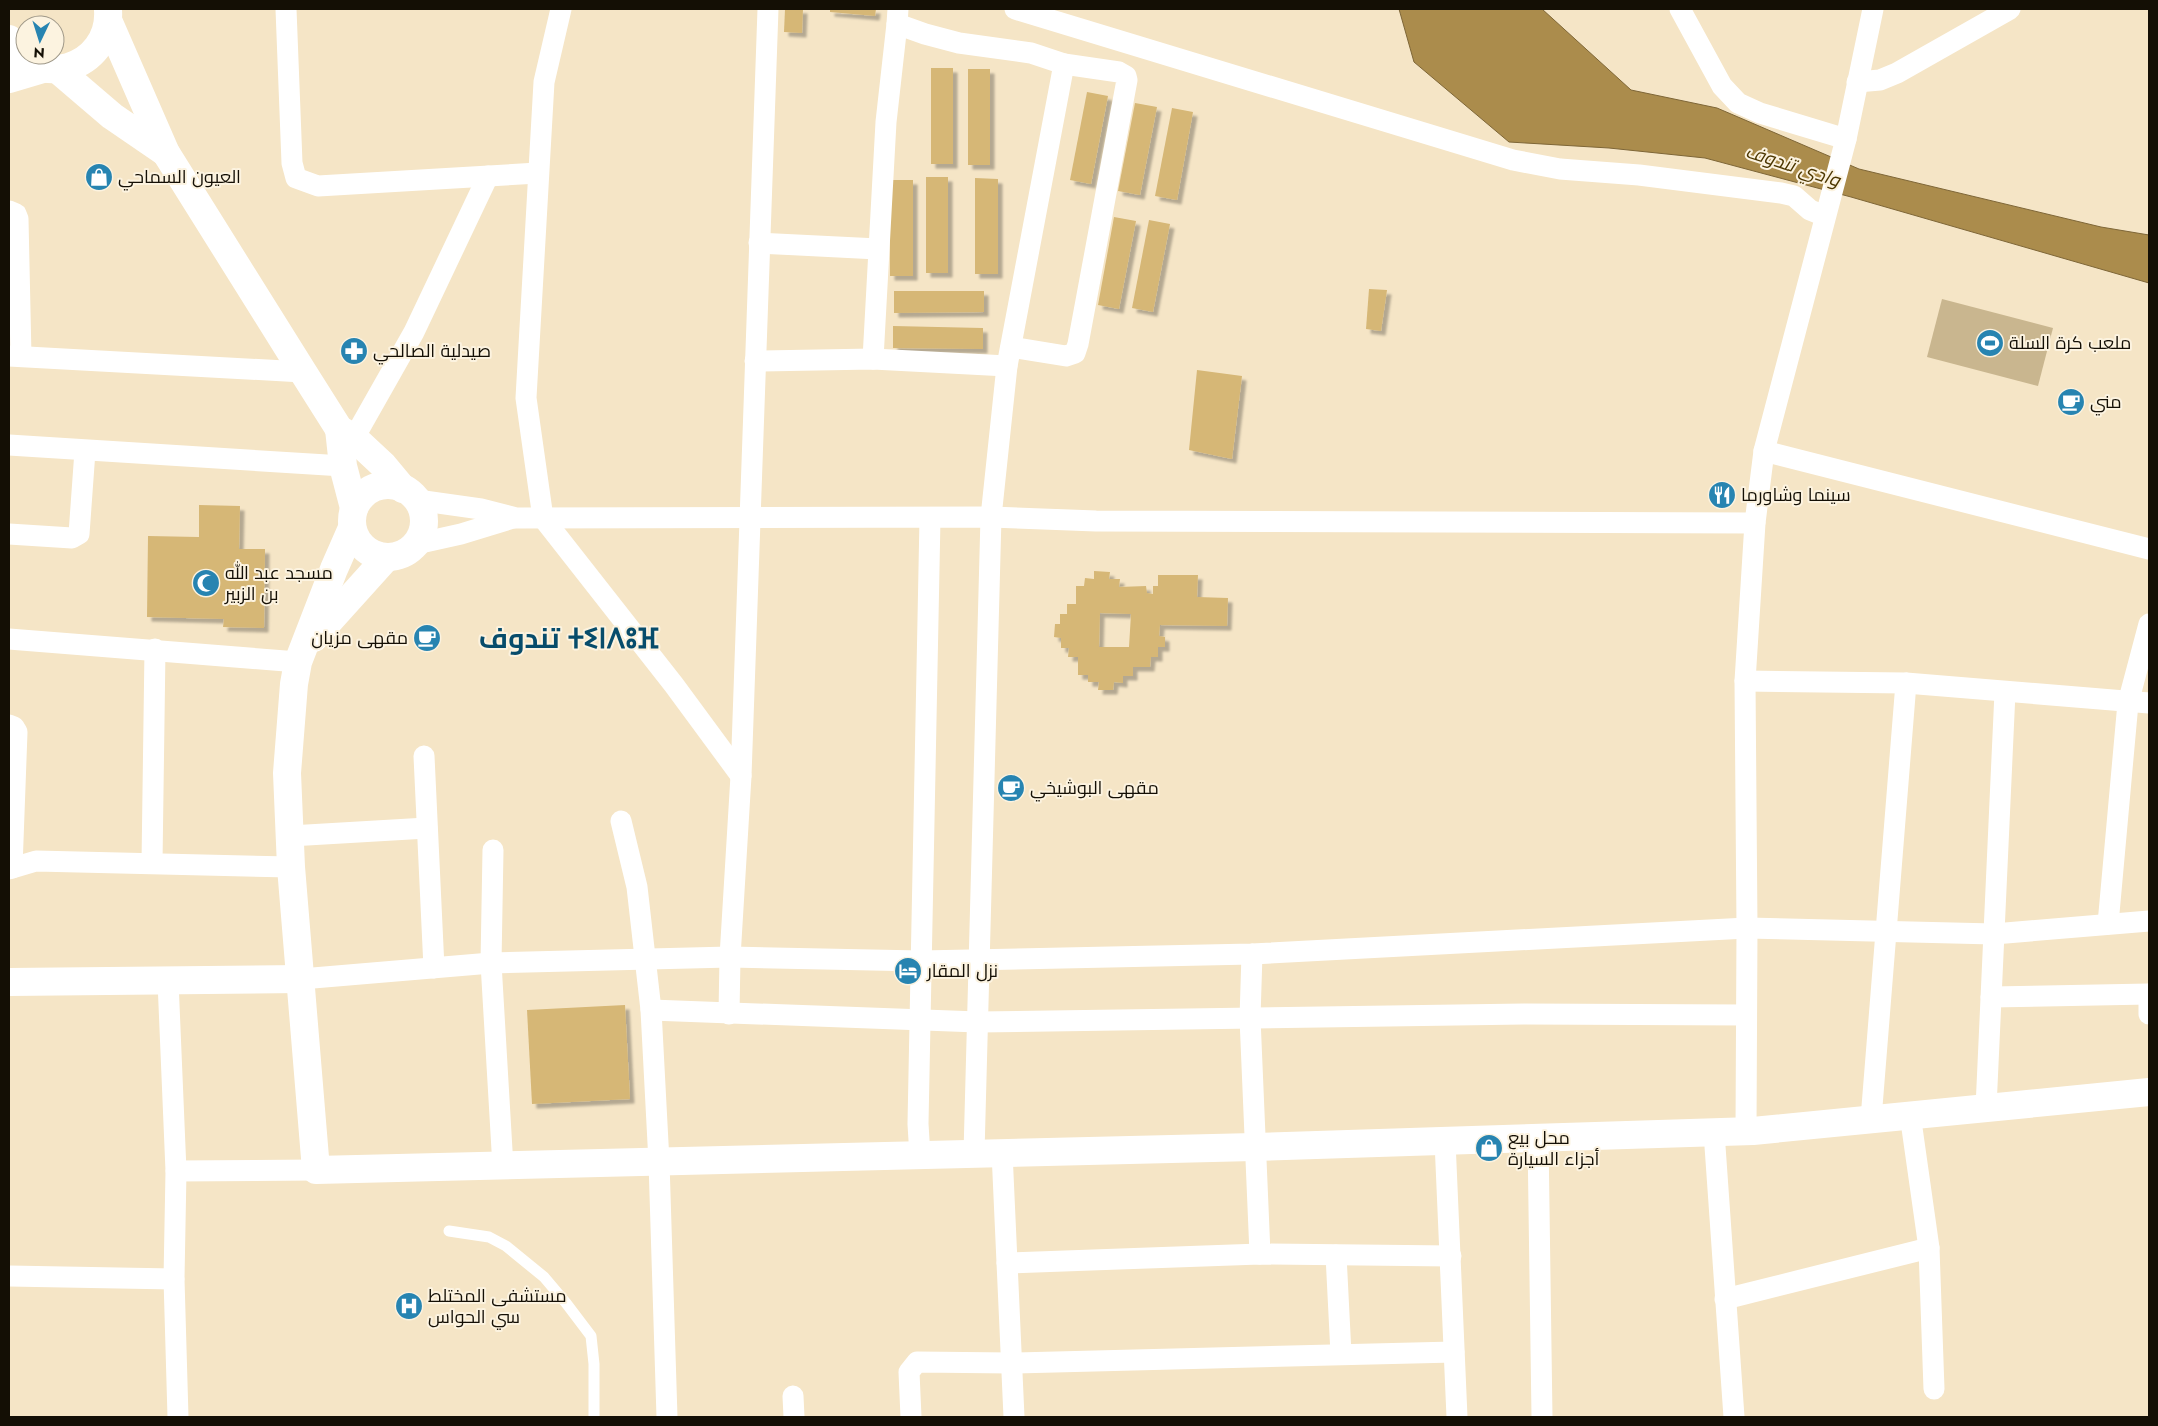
<svg xmlns="http://www.w3.org/2000/svg" width="2158" height="1426" font-family="Jost,Cairo,'Noto Sans Tifinagh',sans-serif">
	<style>
		.green { fill: #c9b68f }
		.water { fill: #ab8c4c; stroke: #7e6637 }
		.building { fill: #d6b776; fill-rule: evenodd; filter: url(#shadow) }
		.lines { fill: none; stroke-linecap: round; stroke-linejoin: round }
		.service { stroke: #fff; stroke-width: 11 }
		.minor { stroke: #fff; stroke-width: 21 }
		.tertiary { stroke: #fff; stroke-width: 28 }
		.secondary { stroke: #fff; stroke-width: 28 }
		.labels { text-anchor: middle; stroke-width: 4; stroke-linejoin: round; paint-order: stroke }
		.poi-label { font-size: 18px; fill: #140f05; stroke: #fcf3e0; text-anchor: start }
		.water-label { font-size: 19px; font-style: italic; fill: #4b3600; stroke: #fcf3e0 }
		.town-label { font-size: 28px; font-weight: bold; fill: #074c6b; stroke: #fcf3e0 }
	</style>
	<defs>
		<filter id="shadow"><feDropShadow dx="4.5" dy="4.5" stdDeviation="1" flood-color="#0004"/></filter>
	</defs>
	<rect width="100%" height="100%" fill="#f5e5c6"/>
	<polygon class="green" points="1942,299 2053,328 2038,386 1927,357"/>
	<polygon class="water" points="1399,9 1542,9 1631,90 1717,108 1859,169 2101,227 2149,235 2149,283 1851,197 1705,158 1609,148 1509,142 1414,62"/>
	<g class="building">
		<polygon points="785,9 803,9 802,33 784,32"/>
		<polygon points="830,9 876,9 875,16 830,12"/>
		<rect x="931" y="68" width="22" height="96"/>
		<rect x="968" y="69" width="22" height="96"/>
		<polygon points="1087,92 1108,96 1091,184 1070,180"/>
		<polygon points="1135,103 1157,107 1140,195 1118,191"/>
		<polygon points="1172,108 1193,112 1177,200 1155,196"/>
		<rect x="926" y="177" width="22" height="96"/>
		<polygon points="975,178 998,179 998,274 975,274"/>
		<rect x="890" y="180" width="23" height="96"/>
		<polygon points="1114,217 1136,221 1119,309 1098,305"/>
		<polygon points="1149,220 1170,224 1153,312 1132,308"/>
		<polygon points="1369,289 1387,290 1381,331 1366,329"/>
		<polygon points="894,291 984,291 984,312 894,313"/>
		<polygon points="893,326 983,328 983,349 893,348"/>
		<polygon points="1197,370 1242,376 1232,459 1189,450"/>
		<polygon points="199,505 240,506 239,549 265,549 264,628 223,627 224,619 147,617 148,536 199,537"/>
		<path d="M1094,571L1110,572L1109,579H1120L1119,587L1146,586L1147,593L1153,594V586H1158V575H1198L1197,597L1228,598L1227,626L1160,625L1159,636L1165,637V647H1158V657H1151L1150,667H1133V676H1123V683L1114,682L1113,690H1098L1099,682H1088V675H1078V657H1068L1069,648H1061V638L1054,637L1055,624H1060V614H1067V604H1076V586H1084L1085,578L1094,579ZM1100,613L1131,614L1129,647H1099Z"/>
		<polygon points="625,1005 630,1099 532,1104 527,1010"/>
	</g>
	<g class="lines">
		<polyline class="service" points="449,1231 489,1237 506,1246 544,1277 566,1303 591,1336 594,1364 594,1417"/>
		<g class="minor">
			<polyline points="286,9 292,163 296,178 318,186 538,173"/>
			<polyline points="561,9 544,82 526,398 543,518 674,685 741,776"/>
			<polyline points="898,9 897,24 925,34 959,43 1031,53 1064,64 1007,366 991,517 974,1153"/>
			<polyline points="1015,9 1513,160 1560,169 1639,175 1781,193 1794,196 1810,210 1825,216"/>
			<polyline points="1680,9 1722,86 1738,103 1760,113 1846,139"/>
			<polyline points="1857,82 1880,80 1897,73 2010,9"/>
			<polyline points="9,211 16,214 18,219 21,356"/>
			<polyline points="759,243 878,249"/>
			<polyline points="1011,347 1066,356 1075,353 1078,344 1127,80 1126,76 1119,72 1064,64"/>
			<polyline points="9,356 303,372"/>
			<polyline points="873,359 886,122 897,24"/>
			<polyline points="755,361 873,359 1007,366"/>
			<polyline points="354,438 414,332 488,176"/>
			<polyline points="9,445 343,466"/>
			<polyline points="1764,451 2149,549"/>
			<polyline points="417,500 481,509 516,518 991,517 1096,521 1755,523"/>
			<polyline points="9,534 72,538 79,534 85,451"/>
			<polyline points="416,544 461,534 513,518"/>
			<polyline points="9,639 298,662"/>
			<polyline points="1745,681 1906,683 2149,703"/>
			<polyline points="9,725 14,727 17,732 12,868"/>
			<polyline points="424,756 434,968"/>
			<polyline points="621,821 637,887 651,1010 659,1162 667,1417"/>
			<polyline points="290,836 427,828"/>
			<polyline points="493,850 491,963 503,1167"/>
			<polyline points="152,863 155,649"/>
			<polyline points="9,869 36,861 291,867"/>
			<polyline points="2108,924 2128,703 2149,624"/>
			<polyline points="1252,954 1250,1018 1260,1254"/>
			<polyline points="301,979 491,963 730,957 921,961 1252,954 1747,928 1994,934 2149,921"/>
			<polyline points="168,981 176,1171 174,1279 178,1417"/>
			<polyline points="2149,994 2149,1014"/>
			<polyline points="1991,997 2149,994"/>
			<polyline points="651,1010 978,1022 1524,1014 1746,1015"/>
			<polyline points="729,1014 730,957 741,776 768,9"/>
			<polyline points="1986,1108 2005,692"/>
			<polyline points="1910,1114 1929,1248 1934,1389"/>
			<polyline points="1871,1119 1906,683"/>
			<polyline points="1746,1131 1747,928 1745,681 1755,523 1764,451 1846,139 1873,9"/>
			<polyline points="1714,1132 1734,1417"/>
			<polyline points="1538,1138 1542,1417"/>
			<polyline points="1445,1141 1457,1417"/>
			<polyline points="1002,1152 1014,1417"/>
			<polyline points="920,1156 918,1124 930,518"/>
			<polyline points="176,1171 316,1170"/>
			<polyline points="1336,1255 1341,1354"/>
			<polyline points="1007,1263 1260,1254 1451,1256"/>
			<polyline points="9,1276 174,1279"/>
			<polyline points="1725,1299 1929,1248"/>
			<polyline points="793,1396 794,1417"/>
			<polyline points="911,1417 909,1372 917,1362 1012,1363 1454,1352"/>
		</g>
		<polyline class="tertiary" points="9,982 301,979"/>
		<g class="secondary">
			<polyline points="108,20 166,153 303,372 339,429 354,438 383,465 403,489"/>
			<path d="M9,39C32,93 112,69 108,10"/>
			<polyline points="57,69 112,116 166,153"/>
			<polyline points="9,79 46,68"/>
			<polyline points="339,429 343,466 354,508"/>
			<circle cx="388" cy="521" r="36"/>
			<polyline points="352,528 334,569 298,662 294,684 287,773 291,867 316,1170 1254,1147 1753,1131 2149,1092"/>
			<polyline points="314,638 387,557"/>
		</g>
	</g>
	<defs>
		<g id="shop-disc" transform="scale(1.4375)"><circle r="9.5" fill="#2784b1" stroke="#fcf3e0"/><path d="M-5-2.5h2.3a2.7 3.5 0 0 1 5.4 0H5L5.5 6h-11ZM-1.5-2.5h3a1.5 2.3 0 0 0-3 0Z" fill="#fff"/></g>
		<g id="stadium-disc" transform="scale(1.4375)"><circle r="9.5" fill="#2784b1" stroke="#fcf3e0"/><path d="M0-5a6.5 5 0 1 0 0 10a6.5 5 0 1 0 0-10ZM-3.5-1.8h7v3.6h-7Z" fill="#fff"/></g>
		<g id="pharmacy-disc" transform="scale(1.4375)"><circle r="9.5" fill="#2784b1" stroke="#fcf3e0"/><path d="M-2-6h4v4h4v4h-4v4h-4v-4h-4v-4h4Z" fill="#fff"/></g>
		<g id="cafe-disc" transform="scale(1.4375)"><circle r="9.5" fill="#2784b1" stroke="#fcf3e0"/><path d="M-5.5-4.5H6V0H3Q3 3.5 0 3.5H-2.5Q-5.5 3.5-5.5 0ZM3-3.2v2h1.7v-2ZM-6 4.5H4V6H-6Z" fill="#fff"/></g>
		<g id="restaurant-disc" transform="scale(1.4375)"><circle r="9.5" fill="#2784b1" stroke="#fcf3e0"/><path d="M-5-6h1v4h1v-4h1v4h1v-4h1v5L-1.5 .5V6h-2V.5L-5-1ZM5-6V6H3V1.5H1.5Q1.5-4 5-6Z" fill="#fff"/></g>
		<g id="mosque-disc" transform="scale(1.4375)"><circle r="9.5" fill="#2784b1" stroke="#fcf3e0"/><path d="M3.5-4.9A6 6 0 1 0 3.5 4.9A5 5 0 1 1 3.5-4.9Z" fill="#fff"/></g>
		<g id="hotel-disc" transform="scale(1.4375)"><circle r="9.5" fill="#2784b1" stroke="#fcf3e0"/><path d="M-6-4.5h1.5V1H6V5H4.5V3h-9V5H-6ZM-4 0a1.8 1.8 0 1 1 3.6 0ZM.5 0V-2.5h3Q6-2.5 6 0Z" fill="#fff"/></g>
		<g id="hospital-disc" transform="scale(1.4375)"><circle r="9.5" fill="#2784b1" stroke="#fcf3e0"/><path d="M-5-5h3v3.5h4V-5h3V5h-3V1.5h-4V5h-3Z" fill="#fff"/></g>
	</defs>
	<g fill-rule="evenodd">
		<use href="#shop-disc" x="99" y="177"/>
		<use href="#stadium-disc" x="1990" y="343"/>
		<use href="#pharmacy-disc" x="354" y="351"/>
		<use href="#cafe-disc" x="2071" y="402"/>
		<use href="#restaurant-disc" x="1722" y="495"/>
		<use href="#mosque-disc" x="206" y="583"/>
		<use href="#cafe-disc" x="427" y="638"/>
		<use href="#cafe-disc" x="1011" y="788"/>
		<use href="#hotel-disc" x="908" y="971"/>
		<use href="#shop-disc" x="1489" y="1148"/>
		<use href="#hospital-disc" x="409" y="1306"/>
	</g>
	<g class="labels">
		<g class="poi-label">
			<text x="118" y="183">العيون السماحي</text>
			<text x="2009" y="349">ملعب كرة السلة</text>
			<text x="373" y="357">صيدلية الصالحي</text>
			<text x="2090" y="408">مني</text>
			<text x="1741" y="501">سينما وشاورما</text>
			<text x="225" y="579">مسجد عبد الله<tspan x="225" dy="21">بن الزبير</tspan></text>
			<text x="408" y="644" text-anchor="end">مقهى مزيان</text>
			<text x="1030" y="794">مقهى البوشيخي</text>
			<text x="927" y="977">نزل المقار</text>
			<text x="1508" y="1144">محل بيع<tspan x="1508" dy="21">أجزاء السيارة</tspan></text>
			<text x="428" y="1302">مستشفى المختلط<tspan x="428" dy="21">سي الحواس</tspan></text>
		</g>
		<g class="water-label">
			<text transform="translate(1793 165) rotate(18)" y="7">وادي تندوف</text>
		</g>
		<g class="town-label">
			<text x="569" y="648">تندوف ⵜⵉⵏⴷⵓⴼ</text>
		</g>
	</g>
	<rect width="2158" height="1426" fill="none" stroke="#140f05" stroke-width="20"/>
	<g transform="translate(40 40) rotate(184)"><circle r="24" fill="#fcf3e0" stroke="#9f9888"/>
	<path d="M0-4L9 19L0 12L-9 19Z" fill="#2784b1"/>
	<text y="-8" font-size="14" font-weight="bold" text-anchor="middle" fill="#140f05">N</text>
	</g>
</svg>
